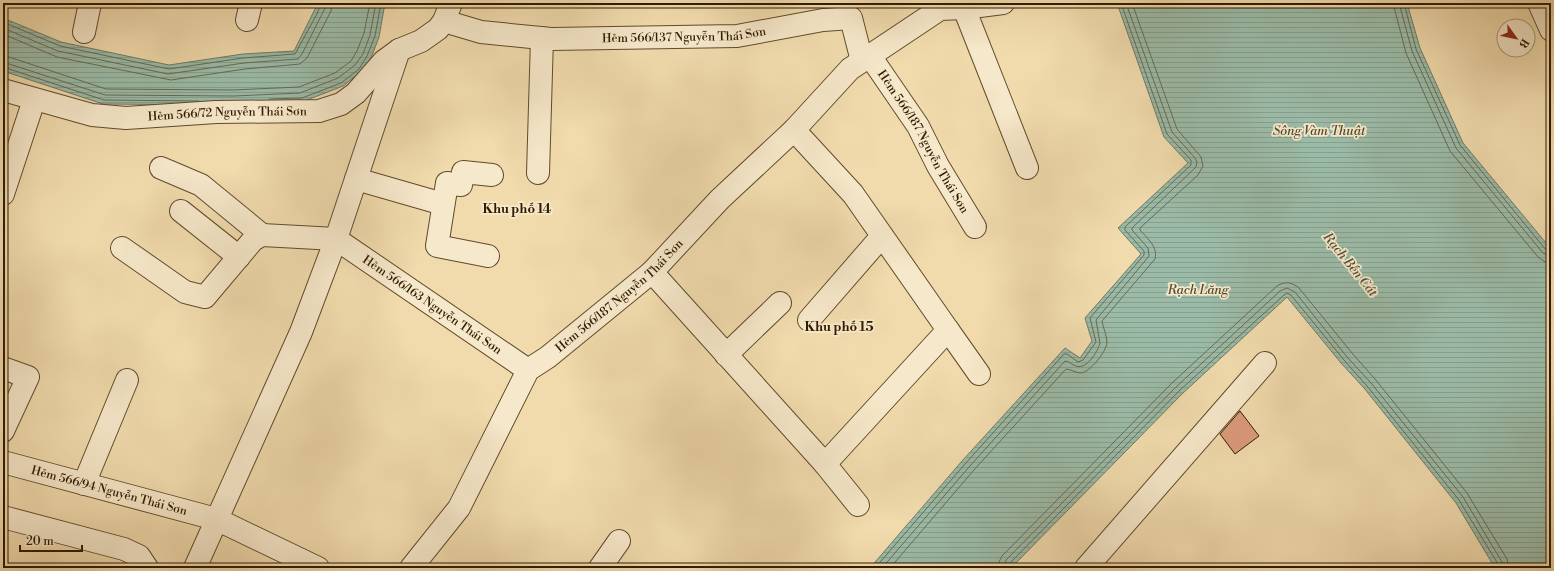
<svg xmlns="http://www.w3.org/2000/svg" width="1554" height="571" font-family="'Libre Bodoni',serif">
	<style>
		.water { fill: url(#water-rules); stroke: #707b65 }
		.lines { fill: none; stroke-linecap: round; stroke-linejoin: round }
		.shore { stroke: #666b54; stroke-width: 1 }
		.building { fill: #dc9b7c; stroke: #301b00 }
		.minor-casing { stroke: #604b2b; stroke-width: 24 }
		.minor { stroke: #f6e8ca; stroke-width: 22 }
		.labels { text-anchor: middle; stroke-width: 3.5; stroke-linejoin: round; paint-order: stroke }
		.street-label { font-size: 12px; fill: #301b00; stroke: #f6e8ca }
		.water-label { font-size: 13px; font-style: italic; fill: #504b32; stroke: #f6e8ca }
		.neighbourhood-label { font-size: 13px; font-weight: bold; fill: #301b00; stroke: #f6e8ca }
	</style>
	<defs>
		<pattern id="water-rules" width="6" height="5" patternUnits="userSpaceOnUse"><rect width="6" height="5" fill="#9bbba8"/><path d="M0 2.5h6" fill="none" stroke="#86a08f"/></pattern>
	</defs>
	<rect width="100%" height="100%" fill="#f1dbad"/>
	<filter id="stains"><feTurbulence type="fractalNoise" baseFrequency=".005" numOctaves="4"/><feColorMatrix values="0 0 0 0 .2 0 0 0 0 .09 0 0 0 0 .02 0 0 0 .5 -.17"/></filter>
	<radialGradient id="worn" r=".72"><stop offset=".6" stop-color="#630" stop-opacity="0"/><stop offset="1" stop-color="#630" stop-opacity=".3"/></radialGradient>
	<g class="water">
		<polygon points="318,3 385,3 379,37 371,58 362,71 343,86 302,102 234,105 103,104 3,71 3,18 61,42 169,65 243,54 294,51"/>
		<polygon points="1117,3 1407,3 1420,48 1463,143 1551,249 1551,568 1495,568 1456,503 1364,388 1341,363 1287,297 1182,394 1011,568 870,568 962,461 1065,348 1080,358 1092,341 1085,318 1141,254 1118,228 1188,163 1164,137"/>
	</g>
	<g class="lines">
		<g class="shore">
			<polyline points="1393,3 1406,53 1450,151 1538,257 1545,262 1551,263"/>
			<polyline points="1399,3 1412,51 1456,148 1543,253 1551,257"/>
			<polyline points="1404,3 1416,49 1460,145 1546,250 1551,252"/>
			<polyline points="3,22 60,46 169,69 243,58 295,54 317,14 321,3"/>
			<polyline points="3,28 58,51 168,74 244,63 298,59 302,54 325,8 326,3"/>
			<polyline points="3,34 57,57 171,80 245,69 300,64 307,58 331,11 332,3"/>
			<polyline points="3,56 9,57 106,89 233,90 299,87 335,73 351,61 357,51 364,33 370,3"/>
			<polyline points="3,62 105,95 234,96 300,93 338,78 355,65 363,54 370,35 376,3"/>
			<polyline points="3,67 104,100 199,101"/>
			<polyline points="269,99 302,98 341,83 359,69 367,56 375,36 381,3"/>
			<polyline points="875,568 965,464 1064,354 1067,354 1078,362 1083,360 1096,342 1090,318 1144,255 1144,251 1125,230 1125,227 1191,165 1191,160 1167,134 1121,3"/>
			<path d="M882,568L969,467L1065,361C1069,361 1072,365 1076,366C1087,370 1098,351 1100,343L1096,320L1149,256L1148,248L1132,230V228L1196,167L1197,162L1195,158L1172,132L1126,3"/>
			<path d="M890,568L973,471L1066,369C1071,369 1075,373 1081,373C1090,372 1106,352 1107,343C1107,335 1103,328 1102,321L1155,259C1158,247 1148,239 1140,230V228L1198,175L1203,166L1201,157L1177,129L1132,3"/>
			<path d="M998,568L999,562L1002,556L1172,383L1277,286C1285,281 1292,282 1299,288L1352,353L1375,379L1467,493L1507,559L1509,568"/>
			<polyline points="1004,568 1006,560 1176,387 1280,291 1287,288 1295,292 1347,357 1371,383 1463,497 1502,562 1503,568"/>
			<polyline points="1009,568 1010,563 1179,391 1284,295 1287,293 1291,295 1344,360 1367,386 1459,500 1498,564 1498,568"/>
		</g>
	</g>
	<polygon class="building" points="1240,411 1259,436 1235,454 1220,434"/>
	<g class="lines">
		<g class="minor-casing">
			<g id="minor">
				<polyline points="1539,3 1551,30"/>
				<polyline points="964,8 1027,168"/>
				<polyline points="247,20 251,3"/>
				<path id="s1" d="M444,21L481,32L551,39L737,36L823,20L851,18L862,61"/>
				<polyline points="84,32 90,3"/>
				<path id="s2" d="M870,56L918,126L938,166L975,227"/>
				<path id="s3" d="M3,90L92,115L126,118L216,112L319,111L341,104L356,93L384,61L399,50L421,41L438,29L444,21L451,3"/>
				<polyline points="794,130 853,194 948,330 825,464"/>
				<polyline points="161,168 201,185 262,235"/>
				<polyline points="538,173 542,38"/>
				<polyline points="356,179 443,204"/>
				<polyline points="3,194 34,100"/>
				<polyline points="181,211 239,257"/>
				<path id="s4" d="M122,248L185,292L205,297L253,240L262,235L336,239L528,370"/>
				<polyline points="488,256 437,246 447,183 461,185 463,172 492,175"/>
				<polyline points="652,272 825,464 858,505"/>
				<polyline points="809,320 882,236"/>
				<polyline points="948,330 979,374"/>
				<polyline points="726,355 780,303"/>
				<polyline points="3,368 28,377 3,431"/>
				<path id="s5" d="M3,462L216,519L318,568"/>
				<polyline points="84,484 127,380"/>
				<polyline points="3,517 124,549 139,556 147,568"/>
				<polyline points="195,568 301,332 336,239 399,50"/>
				<path id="s6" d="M411,568L459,508L528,370L548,357L652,272L720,199L794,130L850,69L940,9L964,8L1003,3"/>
				<polyline points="600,568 619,541"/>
				<polyline points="1086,568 1265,363"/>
			</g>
		</g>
		<use href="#minor" class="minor"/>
	</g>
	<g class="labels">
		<g class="street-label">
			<text dy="4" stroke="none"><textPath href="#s1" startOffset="242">Hẻm 566/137 Nguyễn Thái Sơn</textPath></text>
			<text dy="4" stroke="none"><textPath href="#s3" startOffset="228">Hẻm 566/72 Nguyễn Thái Sơn</textPath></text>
			<text dy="4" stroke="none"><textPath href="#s2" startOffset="101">Hẻm 566/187 Nguyễn Thái Sơn</textPath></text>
			<text dy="4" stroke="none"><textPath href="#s6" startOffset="349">Hẻm 566/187 Nguyễn Thái Sơn</textPath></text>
			<text dy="4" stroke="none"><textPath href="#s4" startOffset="373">Hẻm 566/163 Nguyễn Thái Sơn</textPath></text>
			<text dy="4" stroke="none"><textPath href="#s5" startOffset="110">Hẻm 566/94 Nguyễn Thái Sơn</textPath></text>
		</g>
		<g class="water-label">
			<text x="1319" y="135">Sông Vàm Thuật</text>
			<text transform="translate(1351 264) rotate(51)" y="5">Rạch Bến Cát</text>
			<text x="1198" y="294">Rạch Lăng</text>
		</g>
		<g class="neighbourhood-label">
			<text x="517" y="213">Khu phố 14</text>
			<text x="839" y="331">Khu phố 15</text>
		</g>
	</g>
	<rect width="1554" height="571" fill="none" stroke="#f1dbad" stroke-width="16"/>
	<rect x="4" y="4" width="1546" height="563" fill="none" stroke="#301b00" stroke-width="2"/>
	<rect x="8" y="8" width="1538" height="555" fill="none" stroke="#301b00"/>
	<g transform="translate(1516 38) rotate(123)"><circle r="19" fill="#f6e8ca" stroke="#a79679"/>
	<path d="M0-3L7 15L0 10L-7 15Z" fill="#8f2418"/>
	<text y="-6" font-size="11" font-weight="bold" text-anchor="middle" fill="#301b00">B</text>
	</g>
	<path d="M20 545v6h62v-6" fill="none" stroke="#301b00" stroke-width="2"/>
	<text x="26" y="545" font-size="12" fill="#301b00" stroke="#f6e8ca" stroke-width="3" paint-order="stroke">20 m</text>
	<rect width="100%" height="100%" filter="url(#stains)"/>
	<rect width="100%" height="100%" fill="url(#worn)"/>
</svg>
